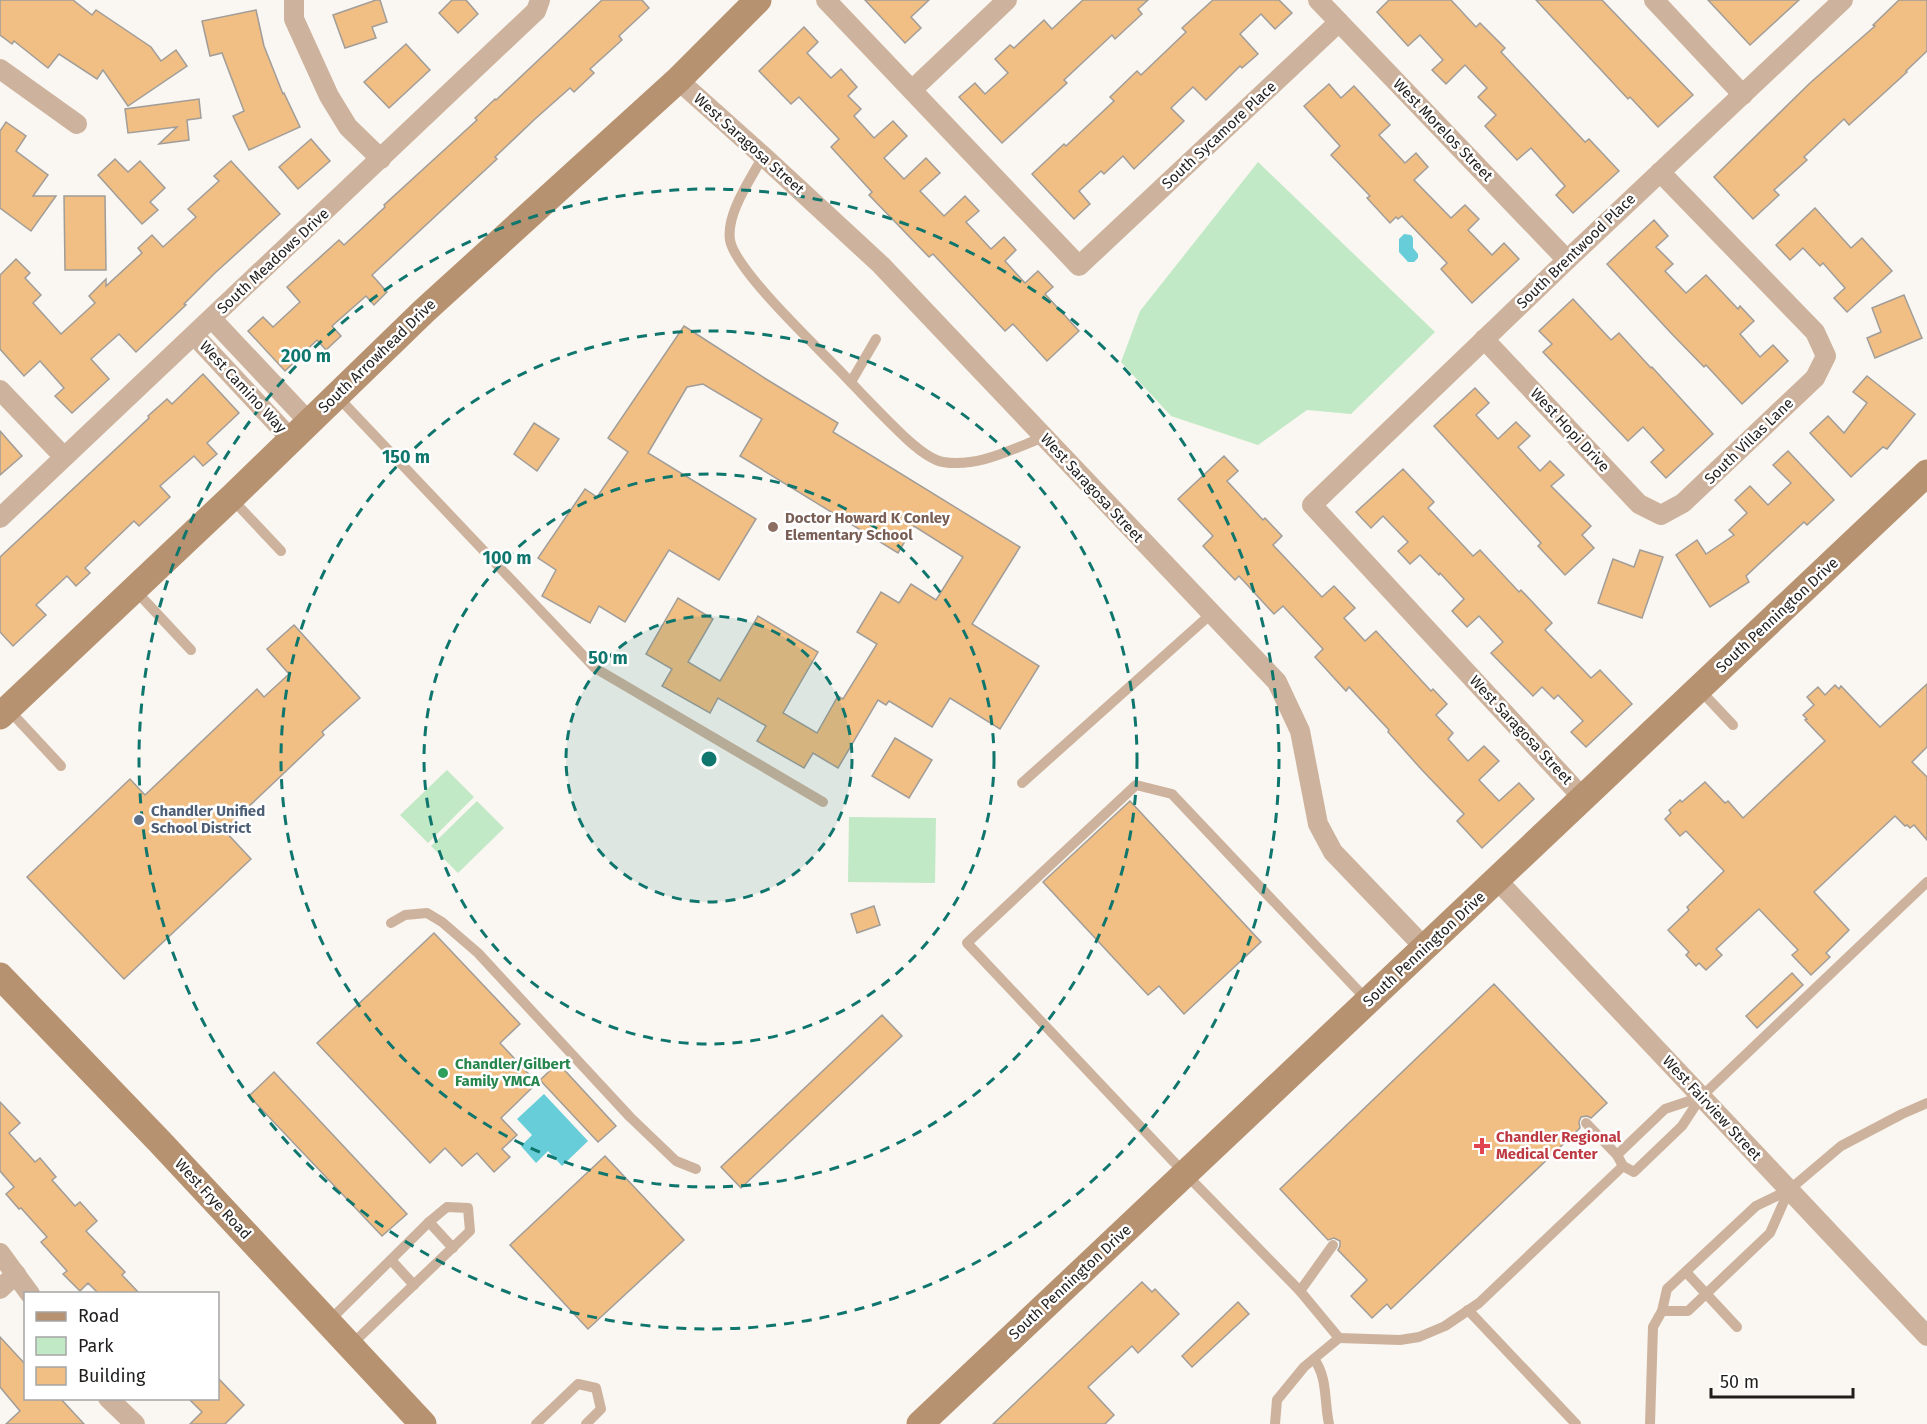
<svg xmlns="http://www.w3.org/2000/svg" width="1927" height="1424" font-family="'Fira Sans',sans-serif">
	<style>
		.green { fill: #c2e9c6 }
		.water { fill: #67cdd8 }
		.building { fill: #f1be83; stroke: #a19d99; stroke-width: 1.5 }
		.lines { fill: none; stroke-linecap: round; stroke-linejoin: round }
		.lane { stroke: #cdb39d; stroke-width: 10 }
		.street { stroke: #cdb39d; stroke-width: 20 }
		.secondary { stroke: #b79270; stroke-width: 27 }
		.ring { fill: none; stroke: #0f766e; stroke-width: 3; stroke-dasharray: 10 8 }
		.education-dot { fill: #8d6e63; stroke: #fff; stroke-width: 2 }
		.service-dot { fill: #5c6f8a; stroke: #fff; stroke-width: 2 }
		.leisure-dot { fill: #2e9e5b; stroke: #fff; stroke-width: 2 }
		.health-dot { fill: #e0444e; stroke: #fff; stroke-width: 2 }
		.labels { text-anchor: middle; stroke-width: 5; stroke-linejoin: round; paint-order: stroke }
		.street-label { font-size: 15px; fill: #201e1d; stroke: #fff }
		.education-label { font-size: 15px; font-weight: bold; fill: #785e54; stroke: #fff; text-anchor: start }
		.service-label { font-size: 15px; font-weight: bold; fill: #4e5e75; stroke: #fff; text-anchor: start }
		.leisure-label { font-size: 15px; font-weight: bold; fill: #27864d; stroke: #fff; text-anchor: start }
		.health-label { font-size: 15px; font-weight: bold; fill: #be3a42; stroke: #fff; text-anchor: start }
		.centre { fill: #0f766e; stroke: #fff; stroke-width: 3 }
		.ring-label { font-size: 18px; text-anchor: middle; font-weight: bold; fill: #0f766e; stroke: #fff; stroke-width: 5; stroke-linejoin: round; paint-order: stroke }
	</style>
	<rect width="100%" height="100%" fill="#faf6f1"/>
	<g class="green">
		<polygon points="1258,162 1435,332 1351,414 1307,410 1258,445 1171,416 1121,362 1140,311"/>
		<polygon points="447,770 474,797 428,843 400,815"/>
		<polygon points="477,801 504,828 458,873 431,846"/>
		<polygon points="849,817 936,818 935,883 848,882"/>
	</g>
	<g class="water">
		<polygon points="1404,234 1411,235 1413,238 1413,248 1418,254 1418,258 1414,262 1408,262 1399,252 1399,239"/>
		<polygon points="544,1094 588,1141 562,1166 548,1151 536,1163 521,1146 532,1135 517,1119"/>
	</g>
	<g class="building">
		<polygon points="0,0 73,0 92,15 96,10 151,47 161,61 176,50 187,66 128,106 103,70 97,79 59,54 48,68 14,41 12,44 0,35"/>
		<polygon points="376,0 380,0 387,22 372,27 376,38 345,48 333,15"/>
		<polygon points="452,0 466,0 478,14 458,33 439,13"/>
		<polygon points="602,0 642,0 649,8 619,36 622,40 590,69 594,73 574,92 570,88 535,119 495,157 497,159 372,275 387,292 374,305 366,296 332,326 341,336 326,350 317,340 285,371 248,331 263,317 273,327 300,302 287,287 339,240 344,245 385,207 384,205 477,120 475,118 495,99 496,100"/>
		<polygon points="865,0 929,0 911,17 921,28 905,43"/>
		<polygon points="1083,0 1148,0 1138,9 1142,14 1115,39 1112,35 1064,80 1067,83 1002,143 959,97 975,83 985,94 1008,73 995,59 1010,45 1014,48 1044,20 1052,29"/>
		<polygon points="1213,0 1279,0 1292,13 1275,29 1261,14 1240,34 1258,54 1242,68 1240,66 1206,100 1193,87 1171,108 1184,121 1134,169 1123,156 1104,174 1101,171 1079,191 1090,204 1074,219 1032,174 1064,144 1066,146 1114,101 1110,97 1137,71 1141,75 1186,32 1182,28"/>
		<polygon points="1389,0 1451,0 1476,27 1480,23 1505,48 1501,52 1585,142 1589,139 1619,171 1573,213 1556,195 1565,186 1531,148 1517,160 1485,126 1496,115 1478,97 1487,88 1465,65 1446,84 1432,70 1443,60 1420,35 1408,46 1377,12"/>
		<polygon points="1536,0 1602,0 1693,95 1658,127 1630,97 1628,99"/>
		<polygon points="1708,0 1799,0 1750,45"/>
		<polygon points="1899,0 1927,0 1927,51 1906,71 1907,72 1849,125 1844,119 1804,157 1807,160 1774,190 1779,195 1753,219 1714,177 1810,83 1875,26 1873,25"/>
		<polygon points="256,10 264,46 283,94 284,93 300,127 249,150 233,116 244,111 222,53 210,56 202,21"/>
		<polygon points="804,27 818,42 807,53 831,78 841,69 857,87 848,96 861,109 854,116 874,138 893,121 907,136 884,158 904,179 926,158 940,173 920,191 944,216 965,196 979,211 966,222 991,249 1004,237 1016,250 1005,261 1025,283 1038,271 1053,287 1045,294 1079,331 1047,361 1013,324 1005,331 933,254 929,257 869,195 872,192 831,147 839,139 799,97 791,104 759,71"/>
		<polygon points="406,44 430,70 389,108 364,82"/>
		<polygon points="1329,84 1341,98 1354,86 1390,125 1379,135 1405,163 1416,153 1428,167 1414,180 1451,218 1465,205 1479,219 1468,230 1492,255 1504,243 1519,259 1472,303 1441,269 1447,263 1402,216 1398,219 1396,217 1390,223 1367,198 1370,196 1331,155 1340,146 1304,106"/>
		<polygon points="199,99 201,118 187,120 189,140 159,144 177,127 128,133 125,109"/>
		<polygon points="6,122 26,136 16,151 48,175 33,196 56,196 31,231 0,208 0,131"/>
		<polygon points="311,139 330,161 298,189 279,167"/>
		<polygon points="115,159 128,172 140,161 165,188 150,202 158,210 142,224 98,175"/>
		<polygon points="231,161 280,214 215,273 184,304 186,305 136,352 119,334 91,359 109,379 72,413 55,396 64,388 40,361 24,376 0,349 0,275 16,259 30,273 25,278 41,295 33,303 61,334 95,303 89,296 106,279 106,286 142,253 138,248 152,235 163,247 196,217 188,209 219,181 214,176"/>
		<polygon points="64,196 105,196 106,270 65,270"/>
		<polygon points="1815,208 1851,248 1862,238 1892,271 1847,312 1834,298 1845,288 1823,263 1820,266 1803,248 1790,260 1776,245"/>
		<polygon points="1654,220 1668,236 1656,247 1673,264 1665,271 1686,293 1706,275 1738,309 1740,306 1754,321 1740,334 1760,357 1773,345 1788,361 1742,404 1706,365 1704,367 1671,333 1607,264"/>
		<polygon points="1904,295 1922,338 1875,358 1867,338 1881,332 1872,308"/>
		<polygon points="1573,299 1611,340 1619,333 1651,368 1652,367 1713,434 1666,478 1651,462 1664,450 1643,427 1628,441 1543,352 1552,344 1539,331"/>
		<polygon points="684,326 766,379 838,423 833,432 1020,547 972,624 1039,666 1000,729 950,698 932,727 889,701 886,705 878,700 838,768 813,753 804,768 757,741 766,726 718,698 710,713 662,686 672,669 646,654 678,598 713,619 688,662 720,681 758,616 818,652 783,713 817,733 838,696 843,699 877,644 857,632 881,592 899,603 911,584 936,600 963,557 914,526 898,553 740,456 762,419 703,384 687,387 648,453 756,519 719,580 669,550 625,622 599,606 590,623 542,596 556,570 538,558 585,489 597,497 628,452 608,438"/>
		<polygon points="203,374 239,413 207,443 217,454 203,466 194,456 160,486 170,497 139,526 134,521 85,568 90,573 76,586 67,576 36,605 46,615 13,646 0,632 0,557 149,418 148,416 167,399 172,404"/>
		<polygon points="1867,376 1915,414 1887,449 1883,447 1851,477 1810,433 1828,416 1844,433 1867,403 1853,392"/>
		<polygon points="1475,388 1489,403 1476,415 1498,439 1516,422 1530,436 1518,447 1540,471 1550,461 1564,475 1551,486 1591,526 1582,535 1594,548 1565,575 1538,546 1541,543 1434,426"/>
		<polygon points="534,423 559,439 537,471 514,454"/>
		<polygon points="0,431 22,456 0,475"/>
		<polygon points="1788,451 1834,500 1807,525 1804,522 1746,576 1749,582 1710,607 1676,555 1697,540 1706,554 1734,535 1729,530 1747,513 1735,500 1750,486 1768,505 1791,483 1773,465"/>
		<polygon points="1224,456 1238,471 1227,481 1263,520 1265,518 1282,536 1273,545 1322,597 1334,586 1355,608 1344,618 1365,641 1376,631 1431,691 1433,689 1447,704 1436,715 1453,733 1448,739 1468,761 1484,746 1499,761 1479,780 1499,801 1519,783 1534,799 1482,848 1457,821 1464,814 1422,770 1388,732 1389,730 1349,687 1346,691 1315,657 1323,649 1283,606 1274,614 1239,576 1235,580 1203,546 1213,536 1178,499"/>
		<polygon points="1403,469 1434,502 1428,508 1473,556 1480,550 1519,592 1521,590 1552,623 1545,630 1591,678 1600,670 1632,704 1586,747 1571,732 1583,721 1558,695 1554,699 1542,687 1533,696 1491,653 1503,642 1479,616 1467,627 1452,611 1464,599 1440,573 1439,575 1420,555 1410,564 1398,551 1408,542 1383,516 1371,528 1356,512"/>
		<polygon points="1640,550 1663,557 1642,618 1598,603 1613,559 1634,567"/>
		<polygon points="294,625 360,698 322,732 324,735 224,830 251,859 124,979 27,877 130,779 145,795 257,689 264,697 289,674 267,649"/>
		<polygon points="1927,684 1927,747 1912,762 1927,777 1927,840 1914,825 1910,828 1907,825 1905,826 1895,816 1814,892 1849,930 1826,953 1830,957 1811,975 1792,955 1798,950 1759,909 1716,949 1722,955 1706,970 1699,963 1696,966 1686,955 1689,952 1668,930 1689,910 1687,907 1724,871 1686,831 1680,836 1665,819 1671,813 1669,810 1680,800 1682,802 1705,782 1725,803 1728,801 1743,818 1825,741 1805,720 1807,719 1803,715 1814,705 1807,697 1818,687 1825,695 1835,685 1839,689 1841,686 1880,727"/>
		<polygon points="895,738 932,760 909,798 872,776"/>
		<polygon points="1130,801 1261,942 1184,1014 1159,986 1148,995 1043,882"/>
		<polygon points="874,906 880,925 857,933 851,914"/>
		<polygon points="434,933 520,1024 500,1043 537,1083 501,1118 517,1135 502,1149 510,1157 494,1172 477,1153 462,1166 445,1148 430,1163 317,1043"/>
		<polygon points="1792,973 1803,985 1757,1028 1746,1016"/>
		<polygon points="1494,984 1607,1103 1591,1118 1587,1116 1581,1117 1579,1122 1580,1128 1391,1309 1387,1304 1372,1318 1351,1296 1367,1280 1338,1250 1340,1246 1340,1241 1334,1238 1328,1240 1280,1189"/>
		<polygon points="882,1015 902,1036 741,1188 721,1167"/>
		<polygon points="558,1063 616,1126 598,1142 540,1080"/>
		<polygon points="274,1072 407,1214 382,1236 249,1096"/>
		<polygon points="0,1102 20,1123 9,1133 35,1162 40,1158 56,1177 52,1180 75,1206 80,1202 97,1221 86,1231 125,1272 122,1275 139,1293 98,1293 88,1283 80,1291 63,1274 67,1271 41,1242 47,1237 21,1208 19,1209 6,1194 14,1187 0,1171"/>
		<polygon points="605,1156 684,1240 588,1329 510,1245"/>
		<polygon points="1142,1282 1152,1292 1155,1289 1179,1314 1138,1353 1132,1346 1088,1387 1114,1415 1105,1424 993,1424"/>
		<polygon points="1238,1302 1249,1314 1192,1367 1182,1356"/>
		<polygon points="0,1337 26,1365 26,1398 60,1398 84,1424 6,1424 20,1411 0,1387"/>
		<polygon points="218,1378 244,1405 225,1424 190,1424 202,1412 188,1398 218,1398"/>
	</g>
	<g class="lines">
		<g class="lane">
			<path d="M763,156C751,179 726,213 730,240C735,270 817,347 841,372C863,395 885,419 909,441C918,449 931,460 943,462C978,468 1012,449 1044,437"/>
			<polyline points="851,382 876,339"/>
			<polyline points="336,395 595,668 823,802"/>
			<polyline points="231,498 281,551"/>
			<polyline points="134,589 191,650"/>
			<polyline points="1699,689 1733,725"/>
			<polyline points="8,709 61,766"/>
			<polyline points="1022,783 1211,614"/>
			<polyline points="391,923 405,915 427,913 442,922 478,953 630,1117 676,1161 696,1169"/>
			<polyline points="1586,1123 1617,1155 1623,1166 1634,1172 1682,1126 1701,1097 1927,882"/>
			<polyline points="1617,1155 1665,1109 1701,1097"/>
			<polyline points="429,1222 453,1248"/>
			<polyline points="391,1260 414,1285"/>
			<polyline points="1686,1272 1737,1327"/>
			<polyline points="1300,1291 1333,1245"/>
			<polyline points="1468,1310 1576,1424"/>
			<polyline points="1662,1311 1688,1311 1770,1233 1789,1190"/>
			<polyline points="328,1322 429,1222 447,1207 468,1208 470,1231 350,1346"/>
			<polyline points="1339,1338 1400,1340 1419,1337 1445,1326 1479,1303 1623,1166"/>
			<path d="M1314,1359C1328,1378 1324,1402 1329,1424"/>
			<polyline points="536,1424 578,1384 596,1388 601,1409 586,1424"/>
			<polyline points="1275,1424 1277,1400 1304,1367 1339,1338 1300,1291 1172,1160 967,943 1136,785 1172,794 1368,1001"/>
			<polyline points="1650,1424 1653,1327 1662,1311 1667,1289 1756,1206 1789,1190 1841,1146 1902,1114 1927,1103"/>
		</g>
		<g class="street">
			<polyline points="294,0 294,19 329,96 348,127 381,159"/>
			<polyline points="826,0 1079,266 1339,22"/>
			<polyline points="1318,0 1567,260"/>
			<polyline points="1654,0 1743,95"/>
			<polyline points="0,69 77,124"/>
			<polyline points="678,80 763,156 881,265 1277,682 1300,731 1318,824 1333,852 1425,948"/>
			<polyline points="912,90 1007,0"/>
			<polyline points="212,319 309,422"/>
			<polyline points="194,335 291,439"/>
			<polyline points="1484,339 1639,504 1661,515 1683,503 1815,378 1826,356 1815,332 1660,172"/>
			<polyline points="0,390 64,457"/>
			<polyline points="0,518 536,11 540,0"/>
			<polyline points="1583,798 1312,505 1567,260 1843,0"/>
			<polyline points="1497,880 1927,1336"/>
			<polyline points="0,1253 30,1294"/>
			<polyline points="0,1289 16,1274"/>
			<polyline points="108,1398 135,1424"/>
		</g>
		<g class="secondary">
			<polyline points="0,716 231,498 424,311 678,80 758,0"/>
			<polyline points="0,976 160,1142 423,1424"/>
			<polyline points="920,1424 1927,473"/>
		</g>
	</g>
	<circle cx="709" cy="759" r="143" fill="#0f766e" fill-opacity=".12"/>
	<g class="ring">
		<circle cx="709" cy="759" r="143"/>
		<circle cx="709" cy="759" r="285"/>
		<circle cx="709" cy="759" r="428"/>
		<circle cx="709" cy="759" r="570"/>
	</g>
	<circle class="education-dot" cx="773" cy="527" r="6"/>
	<circle class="service-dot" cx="139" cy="820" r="6"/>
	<circle class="leisure-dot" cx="443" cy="1073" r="6"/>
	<path class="health-dot" d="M1479 1137h6v6h6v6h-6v6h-6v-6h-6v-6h6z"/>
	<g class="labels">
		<g class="street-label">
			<text transform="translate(1443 130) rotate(46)" y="5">West Morelos Street</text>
			<text transform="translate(1219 135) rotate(-43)" y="5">South Sycamore Place</text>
			<text transform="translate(749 144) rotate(42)" y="5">West Saragosa Street</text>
			<text transform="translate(1576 251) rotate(-44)" y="5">South Brentwood Place</text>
			<text transform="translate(273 261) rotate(-43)" y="5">South Meadows Drive</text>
			<text transform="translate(377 356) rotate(-44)" y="5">South Arrowhead Drive</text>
			<text transform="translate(243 387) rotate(47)" y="5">West Camino Way</text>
			<text transform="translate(1570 430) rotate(47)" y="5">West Hopi Drive</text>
			<text transform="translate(1749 441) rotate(-44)" y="5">South Villas Lane</text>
			<text transform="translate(1092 488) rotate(47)" y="5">West Saragosa Street</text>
			<text transform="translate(1777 615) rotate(-43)" y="5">South Pennington Drive</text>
			<text transform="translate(1521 730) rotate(47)" y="5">West Saragosa Street</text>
			<text transform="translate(1424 949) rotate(-43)" y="5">South Pennington Drive</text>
			<text transform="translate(1712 1108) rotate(47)" y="5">West Fairview Street</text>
			<text transform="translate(213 1199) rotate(47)" y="5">West Frye Road</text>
			<text transform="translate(1070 1282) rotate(-43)" y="5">South Pennington Drive</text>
		</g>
		<g class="education-label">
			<text x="785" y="523">Doctor Howard K Conley<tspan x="785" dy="17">Elementary School</tspan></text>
		</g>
		<g class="service-label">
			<text x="151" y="816">Chandler Unified<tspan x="151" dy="17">School District</tspan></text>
		</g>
		<g class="leisure-label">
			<text x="455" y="1069">Chandler/Gilbert<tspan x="455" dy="17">Family YMCA</tspan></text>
		</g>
		<g class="health-label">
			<text x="1496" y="1142">Chandler Regional<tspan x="1496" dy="17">Medical Center</tspan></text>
		</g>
	</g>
	<circle cx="709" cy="759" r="9" class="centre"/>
	<g class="ring-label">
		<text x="306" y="362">200 m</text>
		<text x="406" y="463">150 m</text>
		<text x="507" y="564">100 m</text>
		<text x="608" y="664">50 m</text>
	</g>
	<rect x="24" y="1292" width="195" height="108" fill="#ffffff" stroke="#a6a5a5" stroke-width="1.5"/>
	<rect x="36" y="1312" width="30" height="9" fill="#b79270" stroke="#a6a5a5" stroke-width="1.5"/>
	<text x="78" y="1322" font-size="18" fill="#201e1d">Road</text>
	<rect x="36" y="1337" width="30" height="18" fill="#c2e9c6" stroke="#a6a5a5" stroke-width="1.5"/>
	<text x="78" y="1352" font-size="18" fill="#201e1d">Park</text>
	<rect x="36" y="1367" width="30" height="18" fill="#f1be83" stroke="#a6a5a5" stroke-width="1.5"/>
	<text x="78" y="1382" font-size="18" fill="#201e1d">Building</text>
	<path d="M1711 1388v9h142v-9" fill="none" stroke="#201e1d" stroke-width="3"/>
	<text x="1720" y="1388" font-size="18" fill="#201e1d" stroke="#ffffff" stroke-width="4.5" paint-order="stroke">50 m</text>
</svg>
